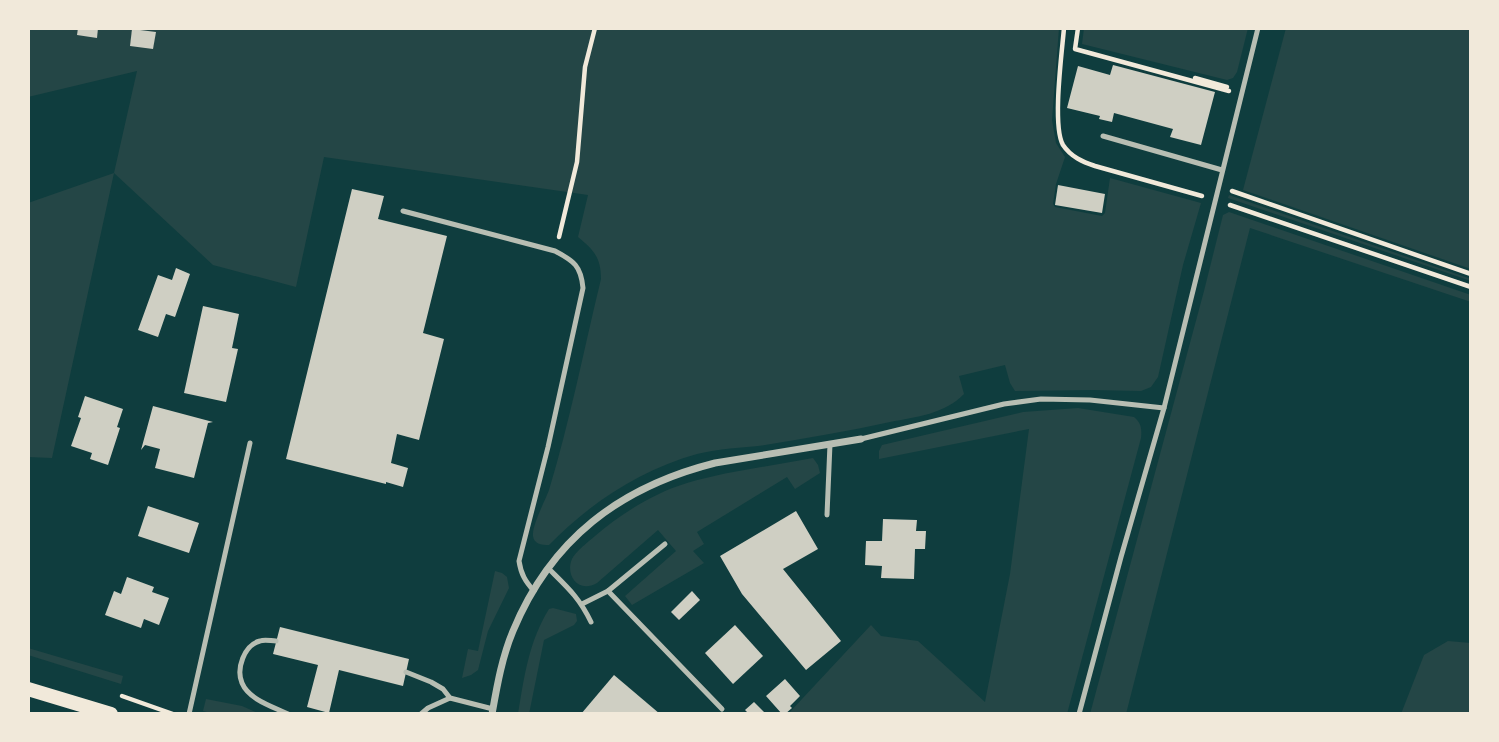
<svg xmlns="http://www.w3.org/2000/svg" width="1499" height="742" font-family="'Exo 2',sans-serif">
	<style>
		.green { fill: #244646 }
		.building { fill: #cfcfc3 }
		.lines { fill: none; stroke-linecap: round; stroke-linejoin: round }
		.path { stroke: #f1e9da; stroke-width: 4.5 }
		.service { stroke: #b8beb3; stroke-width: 5 }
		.minor { stroke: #b8beb3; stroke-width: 7 }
		.secondary { stroke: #f1e9da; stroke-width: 14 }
	</style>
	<rect width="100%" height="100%" fill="#0f3d3e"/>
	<g class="green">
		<path d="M28,28H1059L1052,120L1056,143L1065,157L1056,184L1053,204L1055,207L1102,216L1105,213L1110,178L1201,203L1183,265L1158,377L1151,387L1141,391L1092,390L1015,391L1010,383L1005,365L959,376L964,394C945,414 916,417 890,422C849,431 807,438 765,445C742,448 719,448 697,454C640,470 590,503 549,545C541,545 534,544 533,536C532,525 545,501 549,490C570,421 584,349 601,279C601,258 594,250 578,237L588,195L324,157L296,287L213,265L114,173L52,458L28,457V203L114,173L137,71L28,97Z"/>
		<polygon points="1084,28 1248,28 1237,72 1233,78 1227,80 1082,44"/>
		<polygon points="1286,28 1471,28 1471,269 1243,190"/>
		<polygon points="1229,195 1471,279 1471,281 1228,198"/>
		<polygon points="1229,212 1471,295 1471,302 1250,228 1126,714 1090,714 1204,291 1223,215"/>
		<path d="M1078,408L1134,417C1141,423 1142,428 1141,438L1067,714H788L871,625L881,636L918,641L985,702L1010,574L1029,429L879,459V451L882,445L1023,412Z"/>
		<path d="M813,458L818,465L820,473L795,489L787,477L697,532L704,544L693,551L704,563L632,605L625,596L676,551L658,530L597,583C578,594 565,575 572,559C575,552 589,541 595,536C622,513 654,493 687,483C728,471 772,466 813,458Z"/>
		<polygon points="495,571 502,573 507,577 509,588 488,631 478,670 471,675 462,678 468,649 478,651"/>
		<path d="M553,608L576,614L577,621L574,625L544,640L529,714H518C524,677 529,641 549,609Z"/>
		<polygon points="1448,641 1471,643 1471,714 1401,714 1424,655"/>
		<polygon points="28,648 123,676 121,684 28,655"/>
		<polygon points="206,699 242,706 260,714 214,714 203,711"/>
	</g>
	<g class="building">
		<polygon points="78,28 98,28 97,38 77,35"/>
		<polygon points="132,29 156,32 153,49 130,46"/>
		<polygon points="1113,65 1215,92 1201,145 1170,137 1173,129 1114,113 1112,122 1099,119 1100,116 1067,108 1078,66 1110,75"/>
		<polygon points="1058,185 1105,194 1102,213 1055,205"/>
		<polygon points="352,189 384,196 378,219 447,236 423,333 444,339 419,440 397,434 391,463 408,468 403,487 386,482 386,484 286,459"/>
		<polygon points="176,268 190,274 175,317 166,314 158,337 138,330 158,275 172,280"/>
		<polygon points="203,306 239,314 232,348 238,349 226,402 184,393"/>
		<polygon points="85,396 123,409 117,427 120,428 108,465 90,459 92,453 71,446 81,418 78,417"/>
		<polygon points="153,406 213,422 208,423 194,478 155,468 160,449 145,445 141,450"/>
		<polygon points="148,506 199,523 189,553 138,536"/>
		<polygon points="796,511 818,549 783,569 841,641 806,670 742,594 720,556"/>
		<polygon points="883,519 917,520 916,531 926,531 925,549 915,549 914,579 881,578 882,566 865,565 866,541 882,541"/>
		<polygon points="127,577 154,587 152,592 169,598 159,625 144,619 141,628 105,615 114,591 121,594"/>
		<polygon points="692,591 700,600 679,620 671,612"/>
		<polygon points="735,625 763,656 733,684 705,653"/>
		<polygon points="280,627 409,659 403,686 339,670 329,713 307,707 318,665 273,654"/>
		<polygon points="614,675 660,714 581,714"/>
		<polygon points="785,679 800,696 790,706 792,708 785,714 782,714 766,696"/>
		<polygon points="754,702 766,714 749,714 745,710"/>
	</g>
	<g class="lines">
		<g class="path">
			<path d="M1064,28C1062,52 1052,126 1063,145C1071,157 1083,162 1095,166L1202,196"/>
			<polyline points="1078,28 1075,49 1229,91"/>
			<polyline points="1195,78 1227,87"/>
			<polyline points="1232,191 1471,274"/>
			<polyline points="1230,205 1471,287"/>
			<polyline points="559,237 577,162 585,67 595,28"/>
			<polyline points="122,696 173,714"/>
		</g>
		<g class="service">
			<polyline points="1103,136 1222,170"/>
			<path d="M403,211L555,251C574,261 581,266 583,288L548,447L519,561C521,574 525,581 534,591"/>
			<polyline points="861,439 1004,404 1041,399 1090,400 1164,408"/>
			<polyline points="827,515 830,444"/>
			<path d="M548,568C567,587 579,597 591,622"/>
			<polyline points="608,591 722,709"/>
			<polyline points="582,604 608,591 665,544"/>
			<path d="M276,641C271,641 265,639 260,641C244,645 236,669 242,683C249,700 274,707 288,714"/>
			<polyline points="406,672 431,682 443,689 450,698 493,709"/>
			<polyline points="189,714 250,443"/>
			<polyline points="421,714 428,708 450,698"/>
			<polyline points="1079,714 1121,557 1164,408 1258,28"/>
		</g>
		<path class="minor" d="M492,714C497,686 502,657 513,631C551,539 620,487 715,463L861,439"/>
		<polyline class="secondary" points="28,689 111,714"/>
	</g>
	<rect width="1499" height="742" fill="none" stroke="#f1e9da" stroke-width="60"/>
</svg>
